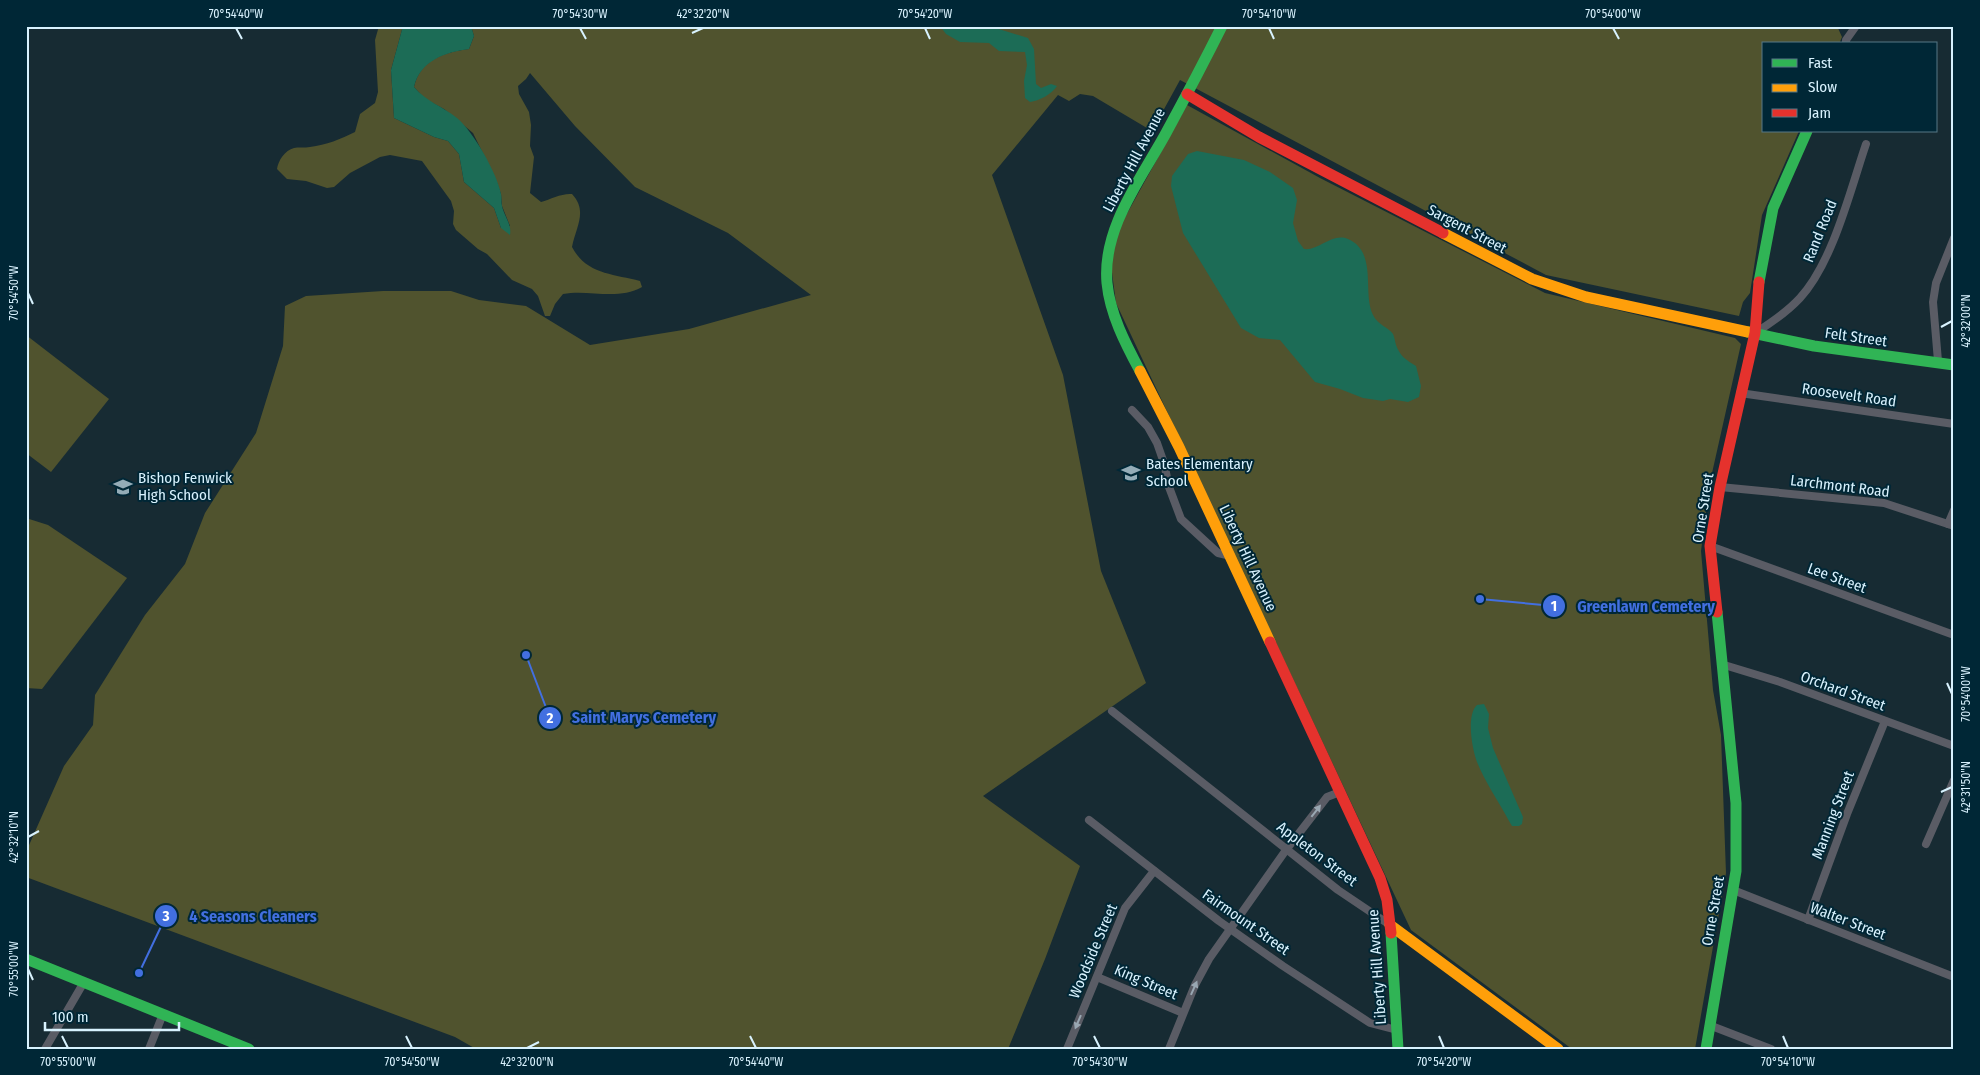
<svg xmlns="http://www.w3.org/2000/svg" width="1980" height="1075" font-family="'Fira Sans Condensed',sans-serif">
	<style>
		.green { fill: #50532e }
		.water { fill: #1c6c56 }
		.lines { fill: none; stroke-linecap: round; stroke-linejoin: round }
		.street { stroke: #5a5c65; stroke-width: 8 }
		.fast { stroke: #30b455; stroke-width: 11 }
		.slow { stroke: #ff9f0a; stroke-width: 11 }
		.jam { stroke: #e5322d; stroke-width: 11 }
		.oneway { fill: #99a7b2 }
		.ticks { fill: none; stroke: #d8f2fe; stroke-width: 2 }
		.labels { text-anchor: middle; stroke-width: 4; stroke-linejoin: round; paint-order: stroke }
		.street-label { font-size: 15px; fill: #d8f2fe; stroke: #002736 }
		.poi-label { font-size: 15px; fill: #d8f2fe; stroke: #002736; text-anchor: start }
		.leader { fill: none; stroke: #426fe0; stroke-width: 2 }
		.callout-dot { fill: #426fe0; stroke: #002736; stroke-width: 2 }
		.mark-label { font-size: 15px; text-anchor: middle; font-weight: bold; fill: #fff }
		.callout-label { font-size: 16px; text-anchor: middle; font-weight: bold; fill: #426fe0; stroke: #002736; stroke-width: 4; stroke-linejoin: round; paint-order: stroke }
		.neatline { fill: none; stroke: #d8f2fe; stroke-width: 2 }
		.ticks-label { font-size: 12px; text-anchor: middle; fill: #d8f2fe }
	</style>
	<rect width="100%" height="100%" fill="#172b33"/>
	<g class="green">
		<path d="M379,26H403L391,70L394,118L434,137L448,141L459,154L464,182L494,208L501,228L510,226L502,206L501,194L496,180L473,133L444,109L425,99L414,87C420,60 444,52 469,49L474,36L471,26H1837L1842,37L1839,44H1764V131H1799L1762,215L1750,293L1743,302L1739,316L1546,275L1180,80L1152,131L1093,96L1080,94L1069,101L1058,95L992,175L1063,375L1101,571L1146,683L983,796L1080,866L1045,959L1008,1049H476L455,1037L26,877V852L64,766L93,725L95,695L145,615L185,564L205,513L256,433L283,346L285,306L306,296L383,291H451L479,300L526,306L590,345L689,329L811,295L728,233L635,187L575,126L530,73L526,79L518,86L519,94L529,112L531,125L530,146L534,157L530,193L541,202C551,199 562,193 572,194C588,211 576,227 572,247C586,274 613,274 640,281L642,287C617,301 589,289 563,294L555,304L550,316H545L538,296L532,289L512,280L487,254L478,249L456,230L453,224L454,211L451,201L422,161L390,155L380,157L350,173L334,187L327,188L306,181L287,179L277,169C278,161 285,150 294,148C298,147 305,148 310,147C326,145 341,139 355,132L360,114L375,103L378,92L375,40Z"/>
		<polygon points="1187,105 1320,178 1545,293 1735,338 1741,344 1710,482 1701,551 1713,690 1721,735 1726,873 1695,1049 1572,1049 1411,930 1116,303 1111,265 1118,230"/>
		<polygon points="26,335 109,399 51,472 26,453"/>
		<polygon points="26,518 48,525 127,578 42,689 26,688"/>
	</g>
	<g class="water">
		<path d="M403,26H471L474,36L469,49C445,52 420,61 414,87C427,102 442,106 457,118C473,131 497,173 501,194C502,198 501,202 502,206C504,216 512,224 510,235L501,228L494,208L464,182L459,154L448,141L434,137L394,118L391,70Z"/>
		<path d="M940,26H989L1028,38L1034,49L1036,84L1041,88L1051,84L1057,86C1052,94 1039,101 1030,102L1025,98L1024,81L1027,65L1025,52L999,51L989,43L960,42L946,34Z"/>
		<path d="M1197,151L1244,160L1270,172L1293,188L1297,200L1293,223L1298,241L1304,249C1319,251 1332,232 1348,239C1378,252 1362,293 1373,315C1378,325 1388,327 1393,334C1394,336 1395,341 1396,345C1400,356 1406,360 1416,366L1421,386L1419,397L1408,402L1390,399L1383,401L1363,398L1340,389L1315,382L1280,340L1259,338L1241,328L1183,233L1171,186L1172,176L1188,154Z"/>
		<path d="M1484,704L1489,714L1488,728L1493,748L1523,817L1522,824L1519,826H1512L1509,821C1499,802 1485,782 1477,762C1472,749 1466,715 1477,705Z"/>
	</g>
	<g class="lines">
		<g class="street">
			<polyline points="1846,44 1846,40 1856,26"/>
			<path d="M1755,333C1771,323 1787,312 1800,298C1833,262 1850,191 1866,144"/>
			<polyline points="1938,361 1933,302 1936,283 1954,238"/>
			<polyline points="1740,393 1954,424"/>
			<polyline points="1132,410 1148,427 1157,443 1164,463 1169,487 1181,519 1218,553 1231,556"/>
			<polyline points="1720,487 1884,503 1954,526"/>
			<polyline points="1948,524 1954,510"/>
			<polyline points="1710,546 1954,635"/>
			<polyline points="1721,664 1780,682 1954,746"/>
			<polyline points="1112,711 1338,890 1390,925"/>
			<polyline points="1089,820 1219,921 1283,966 1370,1023 1397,1030"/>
			<polyline points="1926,844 1954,780"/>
			<polyline points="1733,890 1954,977"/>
			<polyline points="1808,920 1847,814 1885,721"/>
			<polyline points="1097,977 1183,1013"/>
			<polyline points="1709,1025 1771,1049"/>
			<polyline points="45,1049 84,982"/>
			<polyline points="149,1049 163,1014"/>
			<polyline points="1067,1049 1125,908 1154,871"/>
			<polyline points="1169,1049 1195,985 1209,959 1286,850 1327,797 1340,792"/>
		</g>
		<g class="fast">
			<polyline points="1759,282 1773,208 1807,131"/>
			<polyline points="1748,332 1814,346 1954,365"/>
			<path d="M1140,371C1125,343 1110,314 1107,283C1102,228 1141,179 1166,133C1185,98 1204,62 1222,26"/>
			<polyline points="1391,933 1398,1049"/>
			<polyline points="26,959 249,1049"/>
			<polyline points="1706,1049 1736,871 1736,803 1717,612"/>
		</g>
		<g class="slow">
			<polyline points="1443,233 1532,279 1586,297 1748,332"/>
			<polyline points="1140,371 1179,447 1270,642"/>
			<polyline points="1390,925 1558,1049"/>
		</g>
		<g class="jam">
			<polyline points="1187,94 1259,137 1443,233"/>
			<polyline points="1717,612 1710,546 1720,487 1755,333 1759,282"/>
			<polyline points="1270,642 1380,878 1387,900 1391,933"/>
		</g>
	</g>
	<defs><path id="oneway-solid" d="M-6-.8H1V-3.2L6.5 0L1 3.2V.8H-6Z" transform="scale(1.25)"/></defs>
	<g class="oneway">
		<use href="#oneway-solid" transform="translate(1316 811) rotate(-52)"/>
		<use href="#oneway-solid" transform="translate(1194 988) rotate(-66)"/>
		<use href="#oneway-solid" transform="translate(1078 1022) rotate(113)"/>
	</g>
	<path class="ticks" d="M236,28L242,39M580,28L586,39M925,28L930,39M1269,28L1274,39M1613,28L1619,39M692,33L703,28M28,293L33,304M1941,327L1952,321M1947,683L1952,694M1941,792L1952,787M28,837L39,831M28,969L33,980M62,1036L68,1048M406,1036L412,1048M750,1036L756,1048M1094,1036L1100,1048M1439,1036L1444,1048M1783,1036L1788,1048M527,1048L539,1042"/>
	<defs>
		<g id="school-bare" transform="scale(1.5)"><path d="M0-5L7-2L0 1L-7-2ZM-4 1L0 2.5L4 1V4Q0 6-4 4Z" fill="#94acb7" stroke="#002736" stroke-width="2.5" paint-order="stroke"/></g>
	</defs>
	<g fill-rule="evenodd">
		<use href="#school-bare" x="1131" y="473"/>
		<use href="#school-bare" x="123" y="487"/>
	</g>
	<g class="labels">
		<g class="street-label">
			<text transform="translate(1134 160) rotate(-62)" y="5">Liberty Hill Avenue</text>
			<text transform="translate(1467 229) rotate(28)" y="5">Sargent Street</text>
			<text transform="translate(1820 231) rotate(-68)" y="5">Rand Road</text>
			<text transform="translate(1856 337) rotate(8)" y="5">Felt Street</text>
			<text transform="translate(1849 395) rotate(8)" y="5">Roosevelt Road</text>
			<text transform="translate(1840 486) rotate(7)" y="5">Larchmont Road</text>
			<text transform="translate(1703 508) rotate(-81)" y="5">Orne Street</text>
			<text transform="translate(1248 558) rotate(65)" y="5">Liberty Hill Avenue</text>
			<text transform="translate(1837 578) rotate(20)" y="5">Lee Street</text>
			<text transform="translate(1843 691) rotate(20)" y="5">Orchard Street</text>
			<text transform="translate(1833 815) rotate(-69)" y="5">Manning Street</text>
			<text transform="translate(1317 854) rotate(37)" y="5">Appleton Street</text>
			<text transform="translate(1713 911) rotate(-80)" y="5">Orne Street</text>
			<text transform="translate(1848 921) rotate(21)" y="5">Walter Street</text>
			<text transform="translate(1246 922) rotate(35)" y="5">Fairmount Street</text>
			<text transform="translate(1093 951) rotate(-67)" y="5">Woodside Street</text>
			<text transform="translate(1377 967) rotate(-94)" y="5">Liberty Hill Avenue</text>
			<text transform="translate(1146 982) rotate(23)" y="5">King Street</text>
		</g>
		<g class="poi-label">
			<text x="1146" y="469">Bates Elementary<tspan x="1146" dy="17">School</tspan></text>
			<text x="138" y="483">Bishop Fenwick<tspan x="138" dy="17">High School</tspan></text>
		</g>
	</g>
	<path class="leader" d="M1480 599L1554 606M526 655L550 718M139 973L166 916"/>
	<g class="callout-dot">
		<circle cx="1480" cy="599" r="5"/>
		<circle cx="526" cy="655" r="5"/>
		<circle cx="139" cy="973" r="5"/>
		<circle cx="1554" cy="606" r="12"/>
		<circle cx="550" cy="718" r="12"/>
		<circle cx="166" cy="916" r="12"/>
	</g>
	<g class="mark-label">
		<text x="1554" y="611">1</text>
		<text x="550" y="723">2</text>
		<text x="166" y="921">3</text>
	</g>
	<g class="callout-label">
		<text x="1646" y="612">Greenlawn Cemetery</text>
		<text x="644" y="723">Saint Marys Cemetery</text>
		<text x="253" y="922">4 Seasons Cleaners</text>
	</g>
	<rect width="1980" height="1075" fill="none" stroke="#002736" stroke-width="55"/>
	<rect x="1762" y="42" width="175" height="90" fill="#002736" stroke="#567886"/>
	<rect x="1772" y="59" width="25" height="8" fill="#30b455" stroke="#567886"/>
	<text x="1808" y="68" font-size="15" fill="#d8f2fe">Fast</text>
	<rect x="1772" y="84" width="25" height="8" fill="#ff9f0a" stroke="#567886"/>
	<text x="1808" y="92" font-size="15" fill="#d8f2fe">Slow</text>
	<rect x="1772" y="109" width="25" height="8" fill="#e5322d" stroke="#567886"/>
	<text x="1808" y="118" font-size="15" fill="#d8f2fe">Jam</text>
	<path d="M45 1022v8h134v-8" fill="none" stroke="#d8f2fe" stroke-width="2.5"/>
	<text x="52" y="1022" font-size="15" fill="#d8f2fe" stroke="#002736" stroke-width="4" paint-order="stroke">100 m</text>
	<rect x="28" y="28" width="1924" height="1020" class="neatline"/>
	<g class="ticks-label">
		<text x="236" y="18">70°54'40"W</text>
		<text x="580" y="18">70°54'30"W</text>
		<text x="703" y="18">42°32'20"N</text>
		<text x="925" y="18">70°54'20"W</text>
		<text x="1269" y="18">70°54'10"W</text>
		<text x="1613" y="18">70°54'00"W</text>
		<text transform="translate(14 293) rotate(-90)" y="4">70°54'50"W</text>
		<text transform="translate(1966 321) rotate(-90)" y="4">42°32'00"N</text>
		<text transform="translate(1966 694) rotate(-90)" y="4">70°54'00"W</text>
		<text transform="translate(1966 787) rotate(-90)" y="4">42°31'50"N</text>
		<text transform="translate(14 837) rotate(-90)" y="4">42°32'10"N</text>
		<text transform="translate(14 969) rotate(-90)" y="4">70°55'00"W</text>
		<text x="68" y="1066">70°55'00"W</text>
		<text x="412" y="1066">70°54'50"W</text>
		<text x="527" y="1066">42°32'00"N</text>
		<text x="756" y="1066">70°54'40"W</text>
		<text x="1100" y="1066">70°54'30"W</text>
		<text x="1444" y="1066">70°54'20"W</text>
		<text x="1788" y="1066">70°54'10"W</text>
	</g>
</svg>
